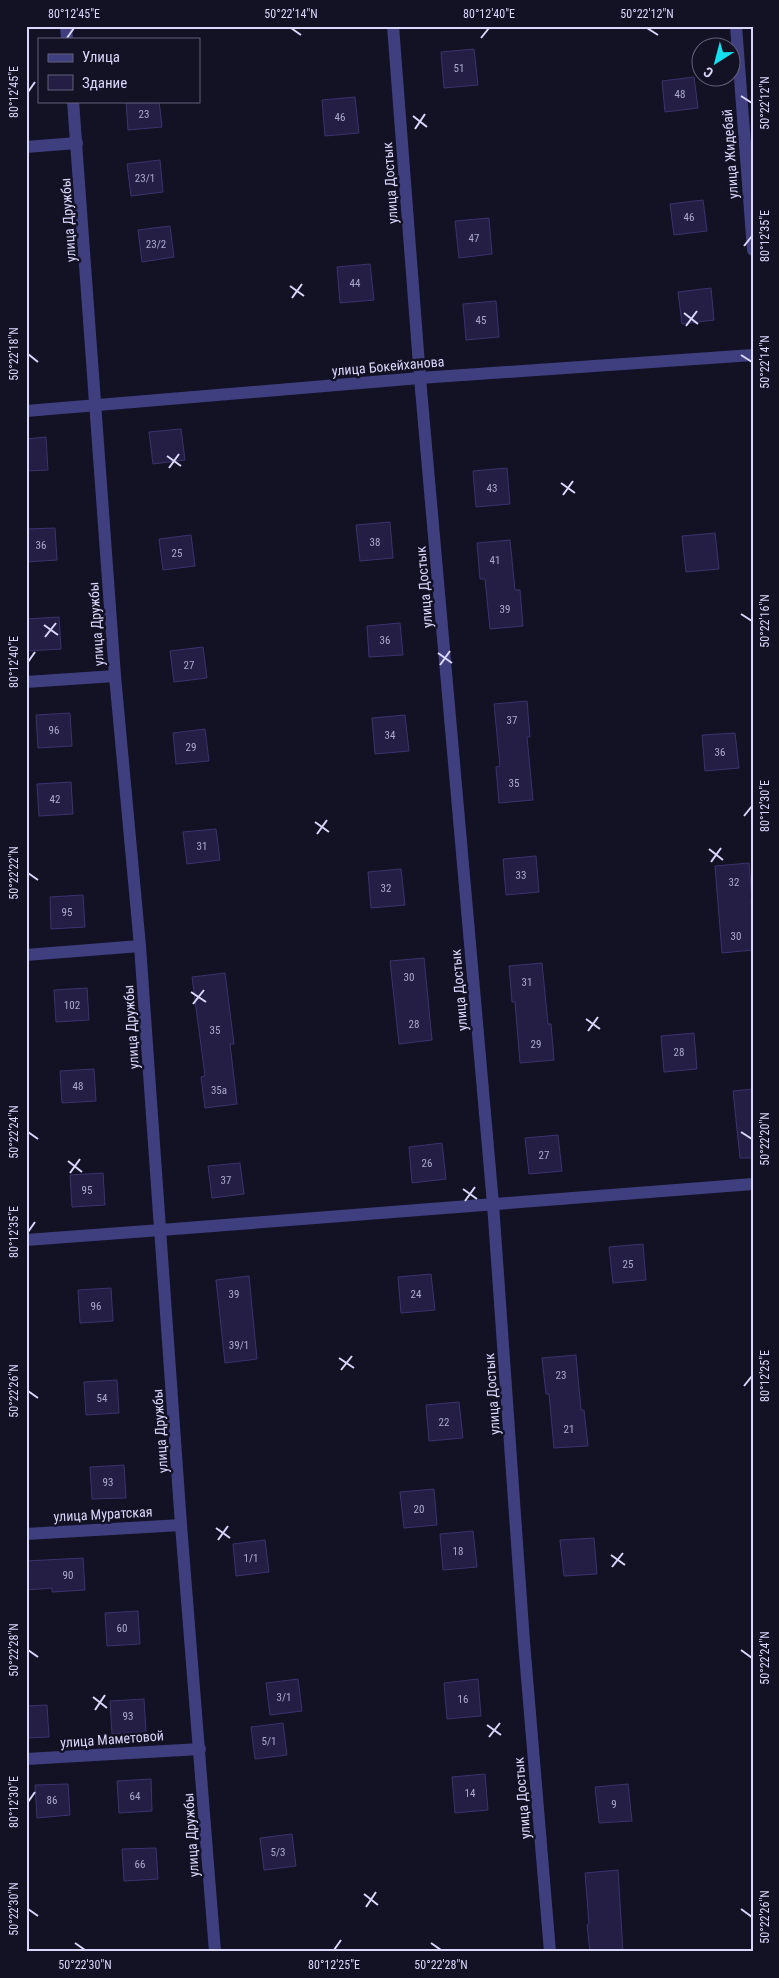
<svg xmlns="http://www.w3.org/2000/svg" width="779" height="1978" font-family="'Roboto Condensed',sans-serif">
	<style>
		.building { fill: #241e44; stroke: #3b326e }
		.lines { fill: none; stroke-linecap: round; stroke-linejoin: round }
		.service { stroke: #3f3f80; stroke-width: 12 }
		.minor { stroke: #3f3f80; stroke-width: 12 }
		.ticks { fill: none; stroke: #dad7fc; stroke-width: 2 }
		.labels { text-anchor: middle; stroke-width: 5; stroke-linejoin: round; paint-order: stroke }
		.number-label { font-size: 11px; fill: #aca9ce }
		.street-label { font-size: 14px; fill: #dad7fc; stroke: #131124 }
		.neatline { fill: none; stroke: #dad7fc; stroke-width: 2 }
		.ticks-label { font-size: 12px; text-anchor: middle; fill: #dad7fc }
	</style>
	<rect width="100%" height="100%" fill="#131124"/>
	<g class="building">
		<polygon points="474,49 478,85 444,88 441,52"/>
		<polygon points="694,77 698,108 665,112 662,81"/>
		<polygon points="355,97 359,133 325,136 322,100"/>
		<polygon points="126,101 159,101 162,127 128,130"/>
		<polygon points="160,160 163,192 131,196 127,164"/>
		<polygon points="703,200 707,231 674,235 670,204"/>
		<polygon points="489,218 492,254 459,258 455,221"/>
		<polygon points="170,226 174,257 142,262 138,230"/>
		<polygon points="370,264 374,300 340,303 337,267"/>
		<polygon points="711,288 714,320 682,324 678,292"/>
		<polygon points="496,301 499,337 466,340 463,304"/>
		<polygon points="181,429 185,460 153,464 149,432"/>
		<polygon points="46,437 48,470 26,471 26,439"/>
		<polygon points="507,468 510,504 476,507 473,471"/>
		<polygon points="390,522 393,558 360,561 356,525"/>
		<polygon points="55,528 57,560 26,562 26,529"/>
		<polygon points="715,533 719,569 686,572 682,536"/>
		<polygon points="191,535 195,566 163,570 159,539"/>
		<polygon points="510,540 515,590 520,590 523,626 490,629 485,579 480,579 477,543"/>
		<polygon points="59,617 61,649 28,651 26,619"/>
		<polygon points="400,623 403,655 369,657 367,626"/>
		<polygon points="203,647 207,678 174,682 170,651"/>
		<polygon points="527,701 530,737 527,737 533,800 499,803 496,767 500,766 494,704"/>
		<polygon points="70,713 72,746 38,748 36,715"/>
		<polygon points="405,715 409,751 375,754 372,718"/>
		<polygon points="205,729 209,761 176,764 173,733"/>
		<polygon points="735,733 739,768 705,771 702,735"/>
		<polygon points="71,782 73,814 39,816 37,784"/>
		<polygon points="216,829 220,860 187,864 183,832"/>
		<polygon points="536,856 539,892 506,895 503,859"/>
		<polygon points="749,863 752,899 751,899 753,950 722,953 715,866"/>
		<polygon points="401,869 405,905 371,908 368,872"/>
		<polygon points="83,895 85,927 51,929 50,897"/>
		<polygon points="424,958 432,1040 399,1044 390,961"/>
		<polygon points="542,963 548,1024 551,1024 554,1060 520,1063 515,1002 512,1002 509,966"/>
		<polygon points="225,973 234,1044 230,1044 237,1104 205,1108 201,1077 205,1076 192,977"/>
		<polygon points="87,988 89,1020 56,1022 54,990"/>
		<polygon points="694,1033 697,1069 664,1072 661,1036"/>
		<polygon points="94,1069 96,1101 62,1103 60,1071"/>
		<polygon points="753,1089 753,1158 740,1158 733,1091"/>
		<polygon points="558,1135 562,1171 529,1174 525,1138"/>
		<polygon points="442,1143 446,1179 412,1183 409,1147"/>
		<polygon points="240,1163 244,1194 212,1198 208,1166"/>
		<polygon points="103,1173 105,1205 72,1207 70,1175"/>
		<polygon points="643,1244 646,1280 613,1283 609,1247"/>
		<polygon points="431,1274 435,1310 401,1313 398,1277"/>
		<polygon points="249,1276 257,1359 225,1363 216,1280"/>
		<polygon points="111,1288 113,1321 80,1323 78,1290"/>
		<polygon points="576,1355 581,1410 584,1410 588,1446 554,1448 549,1394 546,1394 542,1358"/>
		<polygon points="117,1380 119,1413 86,1415 84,1382"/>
		<polygon points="459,1402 463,1438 429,1441 426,1405"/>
		<polygon points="124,1465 126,1498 92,1499 90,1467"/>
		<polygon points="434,1489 437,1525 404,1528 400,1492"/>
		<polygon points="473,1531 477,1567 443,1570 440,1534"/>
		<polygon points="594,1538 597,1574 564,1576 560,1540"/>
		<polygon points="265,1540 269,1572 236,1576 233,1544"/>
		<polygon points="83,1558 85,1590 52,1592 52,1588 26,1590 26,1561"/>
		<polygon points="138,1611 140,1644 107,1646 105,1613"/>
		<polygon points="298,1679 302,1711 270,1715 266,1683"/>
		<polygon points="478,1679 481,1716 447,1719 444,1683"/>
		<polygon points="144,1699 146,1732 112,1734 110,1701"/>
		<polygon points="47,1705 49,1737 26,1738 26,1706"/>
		<polygon points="283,1723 287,1755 255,1759 251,1727"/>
		<polygon points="485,1774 488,1810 455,1813 452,1777"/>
		<polygon points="151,1779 152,1811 119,1813 117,1781"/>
		<polygon points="68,1784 70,1815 37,1818 35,1785"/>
		<polygon points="628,1784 632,1821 599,1823 595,1787"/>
		<polygon points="292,1834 296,1866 264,1870 260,1838"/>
		<polygon points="156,1848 158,1879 124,1881 122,1849"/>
		<polygon points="618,1870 623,1952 590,1952 587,1925 589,1924 585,1873"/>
	</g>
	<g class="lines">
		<polyline class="service" points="161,1230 753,1184"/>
		<g class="minor">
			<polyline points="66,26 67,39"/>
			<polyline points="393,26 420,378 493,1204 524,1642 550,1952"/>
			<polyline points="736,26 753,250"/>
			<polyline points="73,101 115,676 140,946 181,1525 215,1952"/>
			<polyline points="26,147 77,143"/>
			<polyline points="26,411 420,378 753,355"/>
			<polyline points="26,682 115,676"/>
			<polyline points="26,955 140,946"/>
			<polyline points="26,1240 161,1230"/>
			<polyline points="26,1534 181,1525"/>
			<polyline points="26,1759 200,1749"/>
		</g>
	</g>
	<path class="ticks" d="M291,28L301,35M647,28L658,35M67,38L74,28M481,38L489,28M28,92L35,82M741,96L752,103M413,116L427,127M415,129L425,114M744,246L752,236M290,286L304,296M292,298L302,284M684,313L698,324M686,326L697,311M28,354L38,362M741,355L752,362M167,456L181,466M169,468L179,454M561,483L575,493M563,495L573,481M741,614L752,621M44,625L58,635M45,637L56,623M438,653L452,663M28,662L35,652M440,665L450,651M744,816L752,806M315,822L329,832M317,834L327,820M709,849L723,860M711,862L721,848M28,873L38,880M191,992L206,1002M193,1004L204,990M586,1019L600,1029M588,1031L598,1017M28,1132L38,1139M741,1132L752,1139M68,1161L82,1172M70,1173L80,1159M463,1189L477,1199M465,1201L475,1187M28,1232L35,1222M339,1358L354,1368M341,1370L352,1356M744,1386L752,1376M28,1391L38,1398M216,1528L230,1538M218,1540L228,1526M611,1555L625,1565M612,1567L623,1553M28,1650L38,1657M741,1650L752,1658M93,1697L107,1708M95,1710L105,1695M487,1725L501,1735M489,1737L500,1723M28,1802L35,1792M364,1894L378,1905M366,1907L376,1892M28,1909L38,1916M741,1909L752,1917M75,1943L85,1950M431,1943L441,1950M334,1950L341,1940"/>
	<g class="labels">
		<g class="number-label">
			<text x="459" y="72">51</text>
			<text x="680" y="98">48</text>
			<text x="144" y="118">23</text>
			<text x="340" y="121">46</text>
			<text x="145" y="182">23/1</text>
			<text x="689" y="221">46</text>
			<text x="474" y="242">47</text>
			<text x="156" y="248">23/2</text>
			<text x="355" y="287">44</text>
			<text x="481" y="324">45</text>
			<text x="492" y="492">43</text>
			<text x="375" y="546">38</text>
			<text x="41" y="549">36</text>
			<text x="177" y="557">25</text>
			<text x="495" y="564">41</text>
			<text x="505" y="613">39</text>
			<text x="385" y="644">36</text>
			<text x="189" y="669">27</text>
			<text x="512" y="724">37</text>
			<text x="54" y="734">96</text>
			<text x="390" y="739">34</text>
			<text x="191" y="751">29</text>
			<text x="720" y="756">36</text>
			<text x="514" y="787">35</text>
			<text x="55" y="803">42</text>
			<text x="202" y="850">31</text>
			<text x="521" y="879">33</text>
			<text x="734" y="886">32</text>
			<text x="386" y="892">32</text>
			<text x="67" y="916">95</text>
			<text x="736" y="940">30</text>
			<text x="409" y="981">30</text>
			<text x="527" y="986">31</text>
			<text x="72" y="1009">102</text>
			<text x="414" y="1028">28</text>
			<text x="215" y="1034">35</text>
			<text x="536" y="1048">29</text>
			<text x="679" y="1056">28</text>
			<text x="78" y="1090">48</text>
			<text x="219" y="1094">35а</text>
			<text x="544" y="1159">27</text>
			<text x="427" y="1167">26</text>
			<text x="226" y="1184">37</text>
			<text x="87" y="1194">95</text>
			<text x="628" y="1268">25</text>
			<text x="234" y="1298">39</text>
			<text x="416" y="1298">24</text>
			<text x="96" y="1310">96</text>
			<text x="239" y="1349">39/1</text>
			<text x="561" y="1379">23</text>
			<text x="102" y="1402">54</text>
			<text x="444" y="1426">22</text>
			<text x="569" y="1433">21</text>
			<text x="108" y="1486">93</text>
			<text x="419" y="1513">20</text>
			<text x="458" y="1555">18</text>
			<text x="251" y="1562">1/1</text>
			<text x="68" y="1579">90</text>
			<text x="122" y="1632">60</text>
			<text x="284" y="1701">3/1</text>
			<text x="463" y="1703">16</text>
			<text x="128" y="1720">93</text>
			<text x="269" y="1745">5/1</text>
			<text x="470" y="1797">14</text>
			<text x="135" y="1800">64</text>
			<text x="52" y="1804">86</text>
			<text x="614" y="1808">9</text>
			<text x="278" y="1856">5/3</text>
			<text x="140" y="1868">66</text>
		</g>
		<g class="street-label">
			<text transform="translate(730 154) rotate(-94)" y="5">улица Жидебай</text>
			<text transform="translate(390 183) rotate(-94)" y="5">улица Достык</text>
			<text transform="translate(68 220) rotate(-94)" y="5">улица Дружбы</text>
			<text transform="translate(388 366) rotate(-5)" y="5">улица Бокейханова</text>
			<text transform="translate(424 587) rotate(-95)" y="5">улица Достык</text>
			<text transform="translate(96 624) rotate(-94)" y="5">улица Дружбы</text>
			<text transform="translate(459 990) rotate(-95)" y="5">улица Достык</text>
			<text transform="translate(131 1027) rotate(-94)" y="5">улица Дружбы</text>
			<text transform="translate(492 1394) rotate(-94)" y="5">улица Достык</text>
			<text transform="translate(160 1431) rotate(-94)" y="5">улица Дружбы</text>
			<text transform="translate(103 1514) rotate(-3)" y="5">улица Муратская</text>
			<text transform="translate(112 1739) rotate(-4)" y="5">улица Маметовой</text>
			<text transform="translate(522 1798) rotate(-95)" y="5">улица Достык</text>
			<text transform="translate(191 1835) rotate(-94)" y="5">улица Дружбы</text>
		</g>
	</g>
	<rect width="779" height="1978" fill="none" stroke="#131124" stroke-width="55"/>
	<rect x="38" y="38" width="162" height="65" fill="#131124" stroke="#63607a"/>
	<rect x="48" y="54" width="25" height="8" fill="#3f3f80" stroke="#63607a"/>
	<text x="82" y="62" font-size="15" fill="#dad7fc">Улица</text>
	<rect x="48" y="75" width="25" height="15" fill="#241e44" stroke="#63607a"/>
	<text x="82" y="88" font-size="15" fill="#dad7fc">Здание</text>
	<g transform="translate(716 62) rotate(216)"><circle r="24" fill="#131124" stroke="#63607a"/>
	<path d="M0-4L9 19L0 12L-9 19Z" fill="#11e0ee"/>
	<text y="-8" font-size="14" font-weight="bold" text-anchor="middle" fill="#dad7fc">С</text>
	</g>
	<rect x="28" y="28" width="724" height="1922" class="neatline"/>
	<g class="ticks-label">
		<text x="74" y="18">80°12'45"E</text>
		<text x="291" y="18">50°22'14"N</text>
		<text x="489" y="18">80°12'40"E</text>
		<text x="647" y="18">50°22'12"N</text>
		<text transform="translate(14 92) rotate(-90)" y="4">80°12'45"E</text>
		<text transform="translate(765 103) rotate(-90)" y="4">50°22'12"N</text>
		<text transform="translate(765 236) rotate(-90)" y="4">80°12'35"E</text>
		<text transform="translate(14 354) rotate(-90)" y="4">50°22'18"N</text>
		<text transform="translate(765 362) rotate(-90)" y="4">50°22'14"N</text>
		<text transform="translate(765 621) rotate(-90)" y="4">50°22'16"N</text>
		<text transform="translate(14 662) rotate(-90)" y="4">80°12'40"E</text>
		<text transform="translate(765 806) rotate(-90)" y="4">80°12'30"E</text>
		<text transform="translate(14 873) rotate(-90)" y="4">50°22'22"N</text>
		<text transform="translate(14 1132) rotate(-90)" y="4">50°22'24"N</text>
		<text transform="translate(765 1139) rotate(-90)" y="4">50°22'20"N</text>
		<text transform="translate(14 1232) rotate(-90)" y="4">80°12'35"E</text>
		<text transform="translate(765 1376) rotate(-90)" y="4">80°12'25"E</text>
		<text transform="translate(14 1391) rotate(-90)" y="4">50°22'26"N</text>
		<text transform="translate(14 1650) rotate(-90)" y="4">50°22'28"N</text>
		<text transform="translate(765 1658) rotate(-90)" y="4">50°22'24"N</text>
		<text transform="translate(14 1802) rotate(-90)" y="4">80°12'30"E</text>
		<text transform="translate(14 1909) rotate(-90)" y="4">50°22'30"N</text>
		<text transform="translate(765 1917) rotate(-90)" y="4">50°22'26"N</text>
		<text x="85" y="1969">50°22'30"N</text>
		<text x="334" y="1969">80°12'25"E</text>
		<text x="441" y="1969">50°22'28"N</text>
	</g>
</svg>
